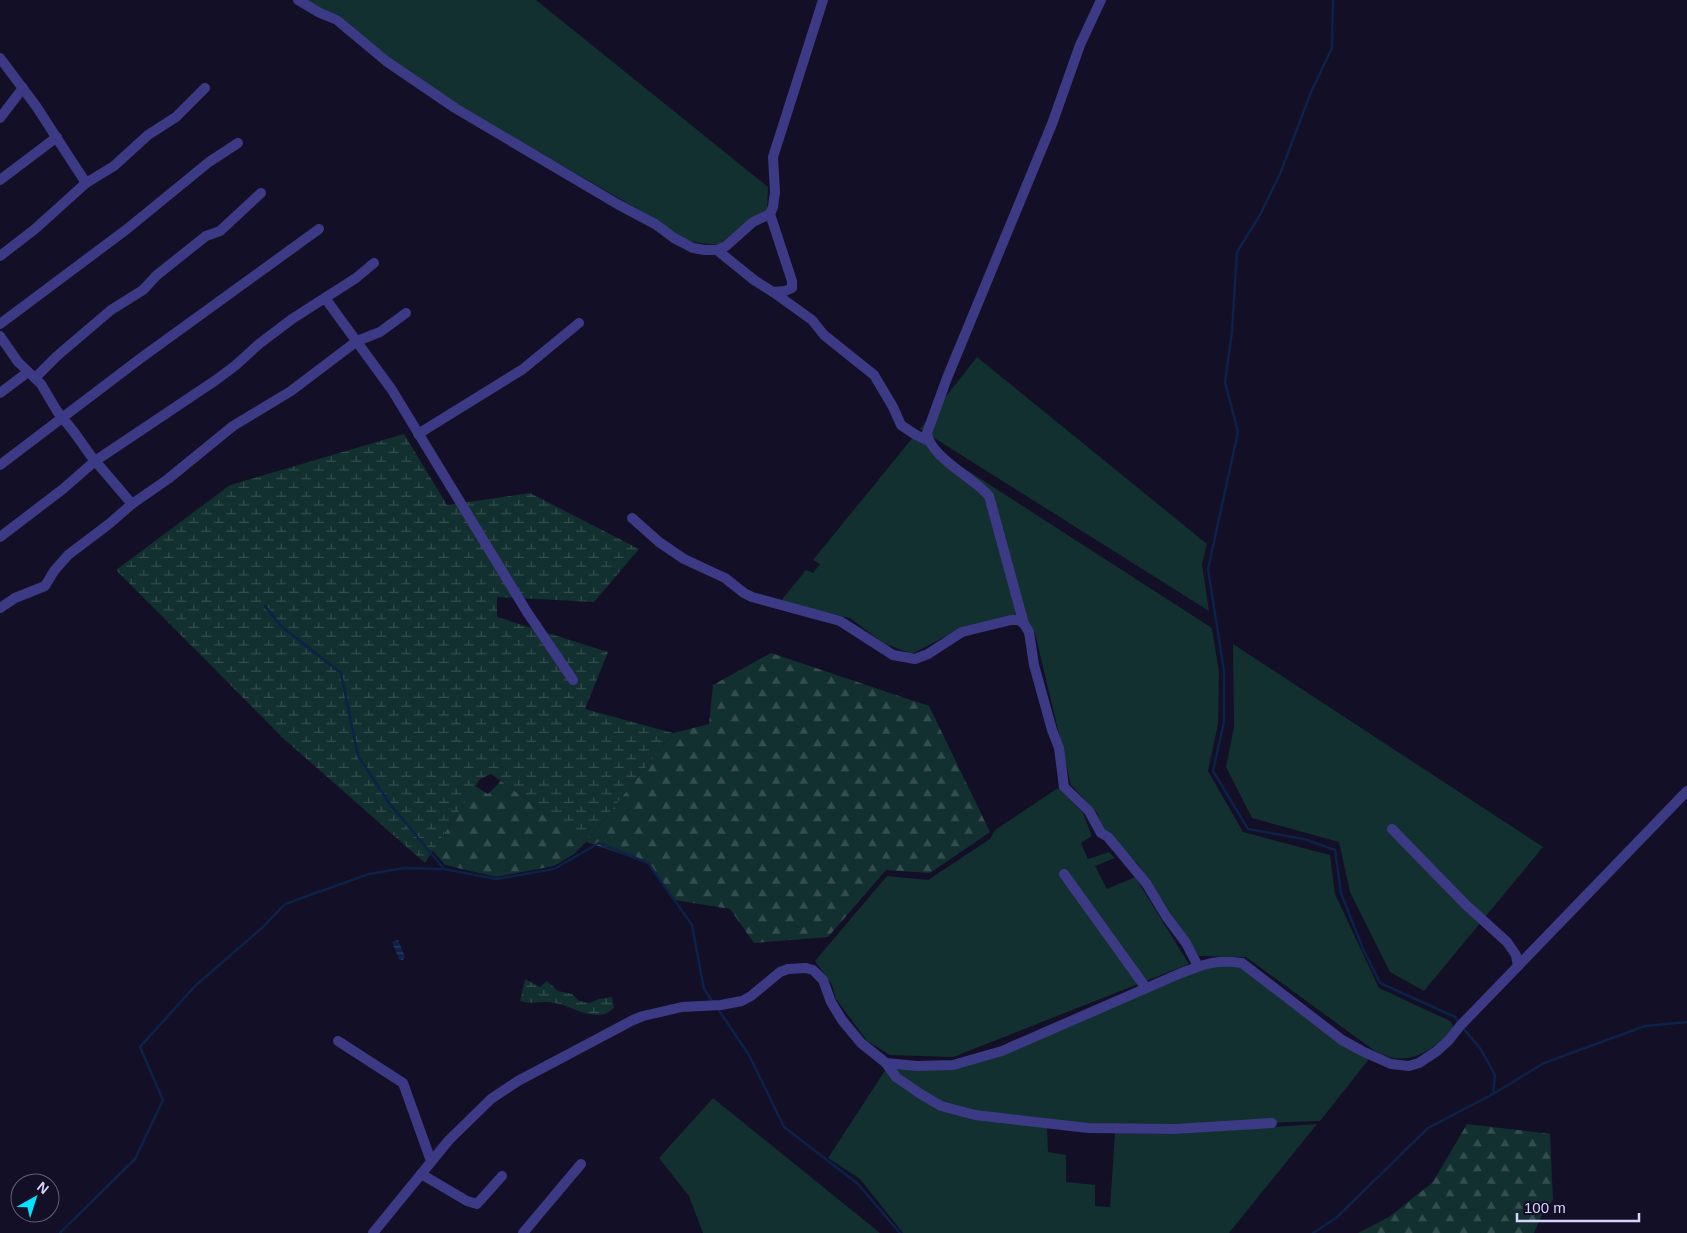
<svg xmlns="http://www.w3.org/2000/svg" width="1687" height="1233" font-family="Helvetica,sans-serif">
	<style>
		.grass { fill: #12302f }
		.forest { fill: url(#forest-firs) }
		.wetland { fill: url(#wetland-marsh) }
		.water { fill: url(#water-rules) }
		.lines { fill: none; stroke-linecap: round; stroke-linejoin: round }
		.stream { stroke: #0c2248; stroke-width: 2.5 }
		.street { stroke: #3d3a85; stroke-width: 10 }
	</style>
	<defs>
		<pattern id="forest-firs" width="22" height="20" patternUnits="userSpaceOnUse" patternTransform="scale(1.25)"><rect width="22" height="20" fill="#12302f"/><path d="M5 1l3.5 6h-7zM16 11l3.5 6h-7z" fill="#344d4e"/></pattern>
		<pattern id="wetland-marsh" width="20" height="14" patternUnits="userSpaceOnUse" patternTransform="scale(1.25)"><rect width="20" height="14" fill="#12302f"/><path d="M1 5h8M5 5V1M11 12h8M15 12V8" fill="none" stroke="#344d4e"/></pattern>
		<pattern id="water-rules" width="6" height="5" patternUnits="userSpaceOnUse" patternTransform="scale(1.25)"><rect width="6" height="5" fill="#0c2248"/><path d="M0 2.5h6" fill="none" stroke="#2f4163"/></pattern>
	</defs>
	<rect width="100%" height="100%" fill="#130f26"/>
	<g class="grass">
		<path d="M307,0H536L768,187L767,211L751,218L719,245C689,242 684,242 660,222L458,105L391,60L339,15L320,9Z"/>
		<polygon points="977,357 1207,544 1202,564 1209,611 920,429"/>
		<path d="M914,436L1212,628L1219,672L1218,724L1208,771L1243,832L1330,855L1335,894L1379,988L1450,1021L1454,1028C1439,1045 1417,1062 1394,1058C1387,1057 1381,1053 1375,1051L1246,957L1199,956L1138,864L1104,833L1097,813L1071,785L1035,633L1023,614L963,627L912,654L883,643L850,618L780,602L806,570L813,573L820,564L813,560Z"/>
		<polygon points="1233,644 1543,847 1424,991 1390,972 1350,892 1339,842 1252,818 1226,767 1234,727"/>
		<polygon points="1058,788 1083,813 1092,836 1081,843 1088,859 1109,852 1115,858 1095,866 1107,889 1135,877 1189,964 953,1057 890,1055 867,1041 836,999 832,985 815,961 887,876 928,880 990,839 995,830"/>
		<polygon points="1208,966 1240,966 1369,1059 1320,1121 1175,1126 1084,1124 975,1111 941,1101 921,1090 893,1068 945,1068"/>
		<polygon points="886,1069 918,1097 1047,1127 1048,1152 1066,1155 1066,1182 1095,1185 1095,1206 1110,1207 1115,1133 1175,1134 1317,1124 1229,1233 903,1233 860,1179 828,1158"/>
		<polygon points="713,1098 880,1233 703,1233 689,1196 659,1158"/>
	</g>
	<g class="forest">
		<polygon points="771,653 929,706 990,832 930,873 886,870 828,937 754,943 730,909 674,900 648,863 586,842 574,854 554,866 496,877 445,865 433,851 475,786 488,794 501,781 586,842 673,733 709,724 713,685"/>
		<polygon points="1467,1124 1550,1134 1553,1200 1541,1217 1534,1233 1358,1233 1389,1217 1433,1182"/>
	</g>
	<g class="wetland">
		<polygon points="404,434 447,505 530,493 639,549 594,602 497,597 497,617 608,652 585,709 673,733 586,842 491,774 480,779 425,863 284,739 116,570 230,485"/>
		<path d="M525,979L540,987L547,981L558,991L572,994L579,1001L590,1003L599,999L612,997L614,1008C611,1010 607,1013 604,1014C589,1019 569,1005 555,1003C543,1000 532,1005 520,1001Z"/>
	</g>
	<polygon class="water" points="398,940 405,957 403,960 399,959 392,942"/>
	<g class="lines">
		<g class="stream">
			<polyline points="1333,0 1332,48 1311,92 1280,174 1260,215 1237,252 1232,332 1225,382 1238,432 1208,569 1224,671 1224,722 1213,771 1248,829 1304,839 1335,850 1341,893 1363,949 1380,983 1455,1017 1459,1023"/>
			<polyline points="444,869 496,879 554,869 599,843 648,863 692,925 704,989 713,1002"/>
			<polyline points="718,1009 749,1055 784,1127 858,1184 900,1233"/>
			<polyline points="1462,1027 1480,1048 1495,1075 1493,1094"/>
			<polyline points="60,1233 135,1159 163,1100 140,1047 195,986 262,928 285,904 369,874 404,868 444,869 390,804 358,756 341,673 281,626 265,606"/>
			<polyline points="1313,1233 1336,1218 1428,1128 1493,1094 1544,1063 1645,1026 1687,1022"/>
		</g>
		<g class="street">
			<polyline points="298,0 320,13 337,20 386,61 455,108 619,205 655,224 674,238 693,248 705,250 717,250 726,246 753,222 770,214"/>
			<polyline points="823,0 773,157 775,192 773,207 770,214 792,281 792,288 785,291 773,292 812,320 824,335 874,375 893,407 901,425 916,435 929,441"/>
			<polyline points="0,58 36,106 86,183 35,229 0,256"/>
			<polyline points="0,118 23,88"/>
			<polyline points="0,180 57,137"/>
			<polyline points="86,183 114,166 148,135 176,117 205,88"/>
			<polyline points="717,250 754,280 773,292"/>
			<polyline points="325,298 392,390 527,612 573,680"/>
			<polyline points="0,324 127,229 209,162 238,143"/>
			<polyline points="0,336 18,362 41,384 57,411 74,432 91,456 132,504 168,479 233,426 291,391 357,341 380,332 406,313"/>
			<polyline points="35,378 57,356 111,310 143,290 157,275 206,236 220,231 261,193"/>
			<polyline points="0,393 28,372"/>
			<polyline points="418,434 523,369 579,323"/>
			<polyline points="0,465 141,358 319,229"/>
			<polyline points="632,518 659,542 684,559 725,578 744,593 752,597 840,621 893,655 915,659 928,654 962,632 1011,620 1019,620 1024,624 1029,632 1034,665 1052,730 1059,748 1064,787 1089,811 1101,833 1108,837 1146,883 1166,916 1186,943 1198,966"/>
			<polyline points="0,537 63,489 95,461 216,380 236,365 259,344 292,319 356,278 374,263"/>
			<polyline points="0,608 15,598 45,586 54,571 68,555 109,524 132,504"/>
			<path d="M1024,624L989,496C974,478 930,457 927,433L947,378L1052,124L1080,45L1101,0"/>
			<polyline points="1392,829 1465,904 1507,942 1516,955 1518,966"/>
			<polyline points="1064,874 1146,988"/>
			<polyline points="338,1041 403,1083 431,1161"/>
			<path d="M886,1063L917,1066L953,1065L1002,1051L1181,973C1205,964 1216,959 1242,963L1342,1040L1362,1051L1391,1064L1409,1066L1419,1063L1437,1051L1449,1040L1460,1026L1518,966L1687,791"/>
			<polyline points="421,1174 467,1201 477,1204 502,1176"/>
			<polyline points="373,1233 449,1140 491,1099 518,1081 633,1020 643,1016 682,1007 721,1005 742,1001 751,996 780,972 788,969 806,968 813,970 823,980 831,1002 842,1020 861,1043 886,1063 896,1077 919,1093 941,1106 975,1115 1088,1128 1175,1129 1272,1123"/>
			<polyline points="523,1233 581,1164"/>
		</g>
	</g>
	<g transform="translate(35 1198) rotate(39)"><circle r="24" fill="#130f26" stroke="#625e7d"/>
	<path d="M0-4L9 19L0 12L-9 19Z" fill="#00e5ff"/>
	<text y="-8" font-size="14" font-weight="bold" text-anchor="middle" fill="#d9d4ff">N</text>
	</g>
	<path d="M1517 1213v8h122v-8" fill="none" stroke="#d9d4ff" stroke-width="2.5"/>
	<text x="1524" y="1213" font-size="15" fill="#d9d4ff" stroke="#130f26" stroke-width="4" paint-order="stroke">100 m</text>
</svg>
